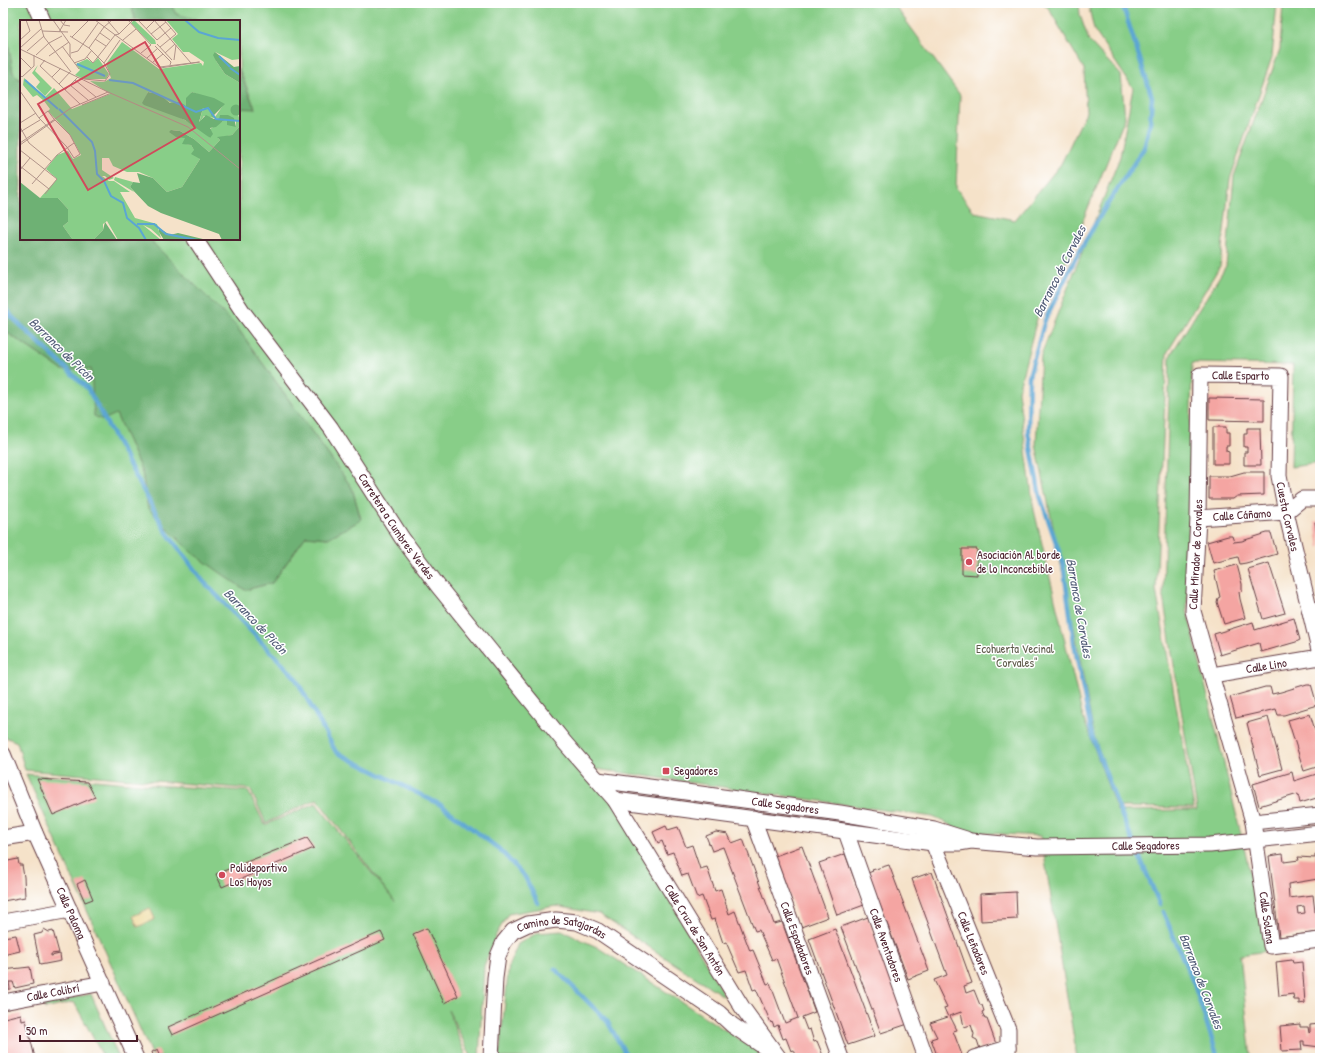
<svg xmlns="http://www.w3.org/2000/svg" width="1323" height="1061" font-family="'Patrick Hand',sans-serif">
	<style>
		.green { fill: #88ce88; stroke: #69765a }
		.forest { fill: #6eb174; stroke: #5c6850 }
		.sand { fill: #eeda9e; stroke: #9c7c64 }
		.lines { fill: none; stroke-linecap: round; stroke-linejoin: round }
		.stream { stroke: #5ba6d3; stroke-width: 4.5 }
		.building { fill: #f4a5a2; fill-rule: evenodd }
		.minor-casing { stroke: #643c43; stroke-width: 17 }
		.minor { stroke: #fff; stroke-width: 15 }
		.poi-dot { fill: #d1495b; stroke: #fff; stroke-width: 1.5 }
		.labels { text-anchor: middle; stroke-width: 3; stroke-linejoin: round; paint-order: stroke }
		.street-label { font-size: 12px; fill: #4a1f2b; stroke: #fff }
		.poi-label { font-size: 12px; fill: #4a1f2b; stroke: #fff; text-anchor: start }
		.park-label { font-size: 12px; fill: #605c4c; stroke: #fff }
		.water-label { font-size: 13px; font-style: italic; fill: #525c77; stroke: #fff }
		.inset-river { fill: none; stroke: #5ba6d3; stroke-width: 2 }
		.inset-road { fill: none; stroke: #b1948a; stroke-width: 1 }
		.view { fill: #d1495b; fill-opacity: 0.15; stroke: #d1495b; stroke-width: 2 }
		.inset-edge { fill: none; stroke: #4a1f2b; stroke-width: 2 }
	</style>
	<rect width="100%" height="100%" fill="#fff"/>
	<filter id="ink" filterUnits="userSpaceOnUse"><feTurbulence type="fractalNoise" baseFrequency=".025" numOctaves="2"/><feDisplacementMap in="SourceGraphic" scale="8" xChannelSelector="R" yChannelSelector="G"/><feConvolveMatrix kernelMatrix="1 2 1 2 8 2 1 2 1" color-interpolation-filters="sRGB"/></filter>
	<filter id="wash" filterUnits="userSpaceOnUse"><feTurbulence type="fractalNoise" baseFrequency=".012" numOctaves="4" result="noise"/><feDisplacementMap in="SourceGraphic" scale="16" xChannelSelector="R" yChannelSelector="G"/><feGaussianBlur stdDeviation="0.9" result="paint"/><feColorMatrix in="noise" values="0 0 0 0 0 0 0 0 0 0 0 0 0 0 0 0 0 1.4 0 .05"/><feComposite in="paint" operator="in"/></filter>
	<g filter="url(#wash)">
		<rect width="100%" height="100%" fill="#f5e2c9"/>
		<g class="green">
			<polygon points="3,3 130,3 136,21 21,21 21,81 13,73 6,30 3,28"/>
			<polygon points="170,3 893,3 960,95 956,188 974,212 1015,220 1061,164 1086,112 1084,69 1049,9 1043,3 1079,3 1080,15 1089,41 1121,75 1125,118 1065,264 1038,315 1018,391 1034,510 1082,714 1117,811 1197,810 1163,596 1170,356 1226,266 1234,176 1280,49 1283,3 1320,3 1320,463 1291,467 1293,365 1192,363 1187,610 1241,834 1267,951 1240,955 1251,1058 1077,1058 1041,836 966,832 933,817 596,769 725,997 599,914 556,906 508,914 496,935 484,966 479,1058 472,1058 448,1010 467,1058 153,1058 26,774 152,785 248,791 265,825 316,803 395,902 317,799 266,823 250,789 25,770 17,742 3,736 3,330 62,370 91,369 116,414 142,472 148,509 245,590 272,583 306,536 328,538 361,519 352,488 236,326 149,239 239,239 239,108 255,108 239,69 239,21 202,21 176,14"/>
			<polygon points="1088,3 1277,3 1272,57 1230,179 1220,266 1167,353 1156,590 1194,808 1119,807 1094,736 1075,632 1036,445 1041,355 1120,157 1133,88 1094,30"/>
			<polygon points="562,931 597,947 768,1058 499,1058 509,965 518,944 537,933"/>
			<polygon points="91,994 119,1058 104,1058 74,1002 45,1009 43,1004"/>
		</g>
		<g class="forest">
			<polygon points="130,3 170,3 176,14 202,21 136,21"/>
			<polygon points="3,28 6,30 13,73 21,81 21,239 149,239 236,326 352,488 361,520 328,538 306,536 272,583 245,590 191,552 148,509 142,472 116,414 103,420 94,416 91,369 62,370 3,330"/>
			<polygon points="239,69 255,109 239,108"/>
		</g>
		<polygon class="sand" points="150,908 155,919 138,927 133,916"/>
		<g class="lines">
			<g class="stream">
				<polyline points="1122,3 1152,97 1150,123 1144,148 1103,211 1076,257 1045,320 1029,376 1028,432 1040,496 1063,563 1074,643 1092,736 1117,804 1160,905"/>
				<polyline points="3,303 12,317 88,389 165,530 203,581 295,677 336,752 441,805 499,849 525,877 538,903"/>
				<polyline points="1163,912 1194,984 1218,1058"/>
				<polyline points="555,969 607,1021 628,1058"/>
			</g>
		</g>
		<g id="blocks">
			<g class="building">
				<polygon points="1209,398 1264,399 1264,421 1209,420"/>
				<polygon points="1213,427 1226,427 1226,433 1229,433 1229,446 1226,446 1226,451 1229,452 1229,464 1213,464"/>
				<polygon points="1247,428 1260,428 1261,465 1244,465 1244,452 1247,452 1247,447 1244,447 1244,434 1247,434"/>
				<polygon points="1244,472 1264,472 1264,495 1237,496 1233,499 1209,499 1209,476 1230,476"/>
				<polygon points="1320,521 1320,547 1319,548 1315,522"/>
				<polygon points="1267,533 1271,533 1277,554 1246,563 1240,564 1238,557 1213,563 1207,542 1228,536 1232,536 1234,542 1242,541"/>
				<polygon points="962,549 977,549 977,575 962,574"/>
				<polygon points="1269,563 1285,613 1263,619 1248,569"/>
				<polygon points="1237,565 1242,584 1242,591 1239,592 1240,599 1245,618 1224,624 1217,602 1218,598 1220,597 1214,571"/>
				<polygon points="1294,618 1300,640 1296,642 1261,652 1259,643 1220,655 1214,634 1253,622 1255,630"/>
				<polygon points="1307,684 1311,684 1317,705 1284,715 1278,715 1276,709 1236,718 1230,697 1265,687 1270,687 1272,694 1281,692"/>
				<polygon points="1310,714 1320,746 1320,766 1304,771 1288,720"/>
				<polygon points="1268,717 1282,769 1260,775 1247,723"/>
				<polygon points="1292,772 1294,781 1320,773 1320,797 1300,803 1298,794 1259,806 1253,784"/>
				<polygon points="37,779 87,782 95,797 53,815"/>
				<polygon points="666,826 668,830 678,827 686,847 692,845 700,869 707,867 715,891 721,889 729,914 735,911 750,951 753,950 767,984 770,983 785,1023 798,1018 776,958 772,960 759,930 755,931 753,926 723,847 712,851 706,836 716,832 728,834 732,843 743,839 774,924 782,922 815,1012 802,1017 807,1030 810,1029 814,1042 817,1041 824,1058 797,1058 794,1050 791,1051 786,1038 783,1039 778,1025 774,1027 772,1022 771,1023 756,989 753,990 746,970 739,972 726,942 723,943 715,919 711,920 702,896 697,898 688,874 682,876 673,852 667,854 662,841 658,843 653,832"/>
				<polygon points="307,838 314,848 222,887 216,874"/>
				<polygon points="802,846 828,917 801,927 775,856"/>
				<polygon points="845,854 864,905 837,915 819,863"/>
				<path d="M1283,854L1284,862L1299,860L1298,857L1315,858V854H1320V867L1317,870L1318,879L1288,884L1289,898L1313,895L1315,912L1320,911V932L1279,937L1269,856ZM1304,906L1305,913L1298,914L1297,907Z"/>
				<polygon points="18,859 19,865 22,865 24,877 25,897 3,901 3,862"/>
				<polygon points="889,865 929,971 908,979 868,873 873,871 872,870"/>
				<polygon points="932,872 972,983 964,986 966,993 974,990 980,1005 982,1005 984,1011 982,1012 985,1019 987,1019 996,1044 980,1049 977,1040 973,1038 974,1034 971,1025 964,1027 961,1012 950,1016 957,1030 953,1031 962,1055 950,1058 938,1058 931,1039 937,1037 930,1023 948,1017 944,1008 947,1007 934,980 947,975 912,879"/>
				<polygon points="85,880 93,899 85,902 77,884"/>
				<polygon points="1016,892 1017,919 981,921 980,894"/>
				<polygon points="868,917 908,1024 881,1033 841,927"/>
				<polygon points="427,928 458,996 444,1003 413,934"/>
				<polygon points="44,929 49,932 53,931 59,953 51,954 51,956 60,954 61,961 40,965 34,935 42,933"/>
				<polygon points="835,929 875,1036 848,1045 809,939"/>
				<polygon points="381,932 385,940 172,1035 168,1027"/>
				<polygon points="16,935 20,951 3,955 3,937"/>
				<polygon points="1292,960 1293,963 1302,962 1305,1003 1299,1004 1299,1000 1294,1000 1293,994 1279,996 1276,962"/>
				<polygon points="30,967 33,984 15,988 13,982 9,982 10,989 3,990 3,970"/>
				<polygon points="21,1014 22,1021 26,1020 35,1058 3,1058 3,1026 5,1025 4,1018"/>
				<polygon points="1300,1024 1300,1027 1308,1027 1309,1033 1310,1032 1310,1025 1320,1024 1320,1047 1304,1045 1304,1041 1301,1041 1302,1050 1282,1051 1280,1026"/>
				<polygon points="158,1049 161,1056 154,1058 152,1052"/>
			</g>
		</g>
	</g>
	<g filter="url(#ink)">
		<use href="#blocks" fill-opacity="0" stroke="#643c43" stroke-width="1"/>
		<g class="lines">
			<g class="minor-casing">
				<g id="minor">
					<polyline points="35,3 43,21"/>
					<path id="s1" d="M195,239L243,312L331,428L402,538L438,586L565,743L615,800L742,1007L779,1058"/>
					<path id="s2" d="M1198,518L1286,512L1302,499H1320"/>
					<path id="s3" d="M1212,675L1320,657"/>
					<path id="s4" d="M3,754L35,833L136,1058"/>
					<path id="s5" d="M598,780L840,813L934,829L966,839"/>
					<path id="s6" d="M615,800L933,843H959L971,841L1037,847L1210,845L1320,833"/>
					<path id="s7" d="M1320,815L1253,822L1271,946L1320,940"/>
					<path id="s8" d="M753,818L841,1058"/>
					<path id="s9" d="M1253,822L1193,611L1198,518L1200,375L1281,376L1279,476L1286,512L1320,654"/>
					<path id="s10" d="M846,832L926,1058"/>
					<path id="s11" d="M934,833L933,843L1008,1029V1058"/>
					<polyline points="3,838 35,833"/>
					<polyline points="3,922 70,910"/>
					<path id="s12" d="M3,1002L103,983"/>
					<path id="s13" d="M491,1058L495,978L498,956L504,942L513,931L528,924L556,920L577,922L598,931L719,1013L732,1025L770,1051"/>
					<polyline points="974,1058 1008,1048"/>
				</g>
			</g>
			<use href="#minor" class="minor"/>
		</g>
	</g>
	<g class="poi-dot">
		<circle cx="969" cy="562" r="4"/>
		<rect x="662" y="767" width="8" height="8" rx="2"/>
		<circle cx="222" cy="875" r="4"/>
	</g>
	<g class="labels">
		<g class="street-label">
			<text dy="4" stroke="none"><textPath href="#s9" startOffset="496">Calle Esparto</textPath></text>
			<text dy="4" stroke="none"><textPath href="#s2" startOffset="44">Calle Cáñamo</textPath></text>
			<text dy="4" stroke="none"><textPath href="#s9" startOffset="678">Cuesta Corvales</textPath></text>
			<text dy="4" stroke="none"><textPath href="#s1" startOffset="351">Carretera a Cumbres Verdes</textPath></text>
			<text dy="4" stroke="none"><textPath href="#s9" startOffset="276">Calle Mirador de Corvales</textPath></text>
			<text dy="4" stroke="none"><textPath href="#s3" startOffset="55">Calle Lino</textPath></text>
			<text dy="4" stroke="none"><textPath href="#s5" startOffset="189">Calle Segadores</textPath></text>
			<text dy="4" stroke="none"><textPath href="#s6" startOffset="534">Calle Segadores</textPath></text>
			<text dy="4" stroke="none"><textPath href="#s4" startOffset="173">Calle Paloma</textPath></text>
			<text dy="4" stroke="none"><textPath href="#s7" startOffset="164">Calle Solana</textPath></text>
			<text dy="4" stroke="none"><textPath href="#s1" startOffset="854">Calle Cruz de San Antón</textPath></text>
			<text dy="4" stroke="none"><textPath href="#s13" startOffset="183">Camino de Satajardas</textPath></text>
			<text dy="4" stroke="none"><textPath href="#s8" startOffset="128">Calle Espadadores</textPath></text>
			<text dy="4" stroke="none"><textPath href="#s11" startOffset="118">Calle Leñadores</textPath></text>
			<text dy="4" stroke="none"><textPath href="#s10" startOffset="120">Calle Aventadores</textPath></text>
			<text dy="4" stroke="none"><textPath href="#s12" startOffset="51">Calle Colibrí</textPath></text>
		</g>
		<g class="poi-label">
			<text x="977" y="559">Asociación Al borde<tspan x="977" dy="14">de lo Inconcebible</tspan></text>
			<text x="674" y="775">Segadores</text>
			<text x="230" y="872">Polideportivo<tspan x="230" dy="14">Los Hoyos</tspan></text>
		</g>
		<g class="park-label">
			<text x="1015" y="653">Ecohuerta Vecinal<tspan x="1015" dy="14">"Corvales"</tspan></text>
		</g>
		<g class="water-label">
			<text transform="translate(1059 271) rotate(-63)" y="5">Barranco de Corvales</text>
			<text transform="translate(62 349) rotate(44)" y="5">Barranco de Picón</text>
			<text transform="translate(1080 608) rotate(80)" y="5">Barranco de Corvales</text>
			<text transform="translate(256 621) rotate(46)" y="5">Barranco de Picón</text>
			<text transform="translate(1202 981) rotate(69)" y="5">Barranco de Corvales</text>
		</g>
	</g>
	<g transform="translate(20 20)">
		<rect width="220" height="220" fill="#f5e2c9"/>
		<path d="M114,0L135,20L136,24H131L111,3ZM146,0H220V39L212,40L195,32L196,41L205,54L220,63V86L216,85L220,102L202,95L199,99L184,96L179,103L183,88H189L195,97L204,84L172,72L166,81V86L151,83L134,73L128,72L125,79L178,107L190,118V109L203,101L208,100L216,107V101L220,102V106L212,115L198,118L200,120L189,132L174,119L160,111L151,110L166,118V124L171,125L180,139L162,167L147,172L133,158L119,152H107L93,146L89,138H82V150L94,158L89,160L85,156H82L89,161H94L110,172H100L115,198L137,204L141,218L131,209L123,205L141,220H98L87,201L83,204V210L73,220H53L43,206L48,202V189L38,178H20L37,159L26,149L37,135L48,131L53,139L61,135L50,115L28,91L30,89L24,81L17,75L13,77L3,65L4,58L25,77L34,68L52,89L90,74L70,61L84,62L91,58L86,44L102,22L139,49L181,43L183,46L184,42L169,32H163L152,19L158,14ZM78,38L89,54L86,59H63L55,55L60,50L56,44L67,39L73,43ZM18,45L15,51L32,68L25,76L16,67L20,62L12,53ZM95,157L113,162L110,167L114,172L94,160Z" fill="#88ce88"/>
		<path d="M195,32L214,47L220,46V63L205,54L196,41L193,35ZM128,72L139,74L150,83L160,82L166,86V78L172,72L194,78L205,84L192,97L189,88H183L179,102L186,95L194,99H199L200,95H208L214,98L216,107L207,105V100L203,101L196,107L190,108L193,114L190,118L165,100L124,85L122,83ZM210.5 90a5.5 5.5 0 1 1 11 0a5.5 5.5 0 1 1-11 0ZM220,106V220H202L199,214L141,193L128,186L110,167L113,162L120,163L117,153L133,158L147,172L162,167L180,139L171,134L174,130L171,125L162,124L165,118L156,117L149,112L151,110L160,111L174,119L189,132L200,120L197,117L212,115ZM0,162L20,178H38L48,189V202L43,206L53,220H0ZM85,202L97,220H73L83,210ZM139,208L150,215L158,213L187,220H144L139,212Z" fill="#6eb174"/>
		<path class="inset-river" d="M165,0L179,12L198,18L220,20M199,36L210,47M57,44L85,56M210,48L220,55M5,60L38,89M89,60L113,63L176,92L188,88L196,99L220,101M39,89L72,122L75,131L77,154L84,161L91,176L103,183L107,198L119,208L126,220M117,204H134L146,214L177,220"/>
		<path class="inset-road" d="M19,0L24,17L51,52M33,0L50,24V37M40,0L44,5L50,6M75,0L140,48L180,42M87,0L99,14M108,0L131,25M118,0L137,20M134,0L171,43M126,9L135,0M22,11L48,12M39,12L46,0M80,13L90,20M131,14L146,2M50,16L69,28L84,43L90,54L85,61L64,59M52,17L69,0M75,19L86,26M0,20L10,11L6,0M103,20L116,9M137,20L151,8M137,24L152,40M42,26L59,49M135,26L151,42L150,45M140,27L156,14L144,0M0,28L21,9M69,28L84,7L92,0M0,29L88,72L168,107L220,149M7,31L24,16M51,33L58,31L78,3M121,33L131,25M145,33L155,24M16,35L29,23L42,16M29,36L49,22M0,37L11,48M67,37L73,43L95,15L99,14L113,0M127,38L138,28M25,40L20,46L60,84M154,40L156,25M133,42L143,34M54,43L65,39L72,30M84,43L100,20M140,47L179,42M0,55L2,57L14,46V35M32,57L41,48M55,60L76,77M39,64L50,52M50,65L68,80M45,70L58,57M0,71L19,98L47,127L54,138L60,134L50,115L35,100M62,85L89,74M19,98L28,91L34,99M0,103L16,93M0,107L9,123L31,141M0,112L20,100M0,123L51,88L88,72M0,125L35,100M0,130L37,159L25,174M0,146L29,169M0,150L10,138M12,164L37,135L54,123"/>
		<path class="view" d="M125,22L175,108L68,170L18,84Z"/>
		<rect width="220" height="220" class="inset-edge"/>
	</g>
	<rect width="1323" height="1061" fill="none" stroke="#fff" stroke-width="16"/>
	<path d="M20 1035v6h117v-6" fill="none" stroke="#4a1f2b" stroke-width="2"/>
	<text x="26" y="1035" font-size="12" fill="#4a1f2b" stroke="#ffffff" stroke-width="3" paint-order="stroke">50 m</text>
</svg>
